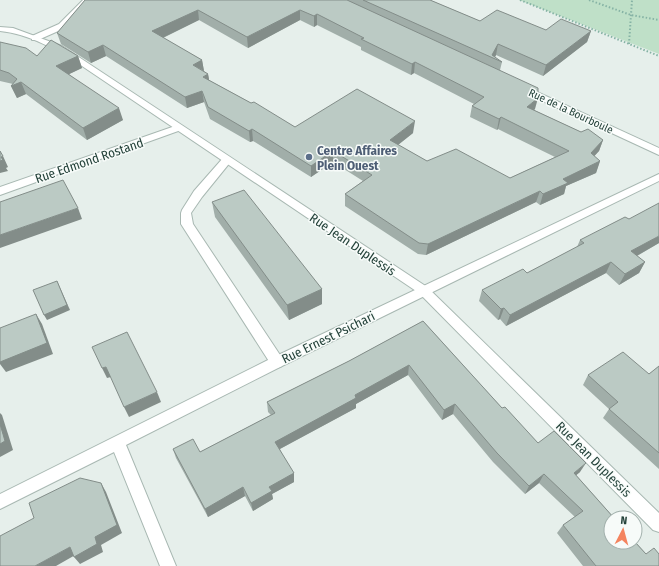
<svg xmlns="http://www.w3.org/2000/svg" width="659" height="566" font-family="'Fira Sans Condensed',sans-serif">
	<style>
		.green { fill: #bfe0c8 }
		.lines { fill: none; stroke-linecap: round; stroke-linejoin: round }
		.service-casing { stroke: #a8b8b2; stroke-width: 2 }
		.minor-casing { stroke: #a8b8b2; stroke-width: 2 }
		.tertiary-casing { stroke: #a8b8b2; stroke-width: 2 }
		.path { stroke: #86b3a5; stroke-width: 2; stroke-dasharray: 1.5 2; stroke-linecap: butt }
		.service { fill: #fff; fill-rule: evenodd }
		.minor { fill: #fff; fill-rule: evenodd }
		.tertiary { fill: #fff; fill-rule: evenodd }
		.wall { fill: #a1aea9; fill-rule: evenodd }
		.shaded-wall { fill: #838d89 }
		.building { fill: #bbcac4; stroke: #838d89; fill-rule: evenodd }
		.service-dot { fill: #5c6f8a; stroke: #f7fbf9; stroke-width: 1.5 }
		.labels { text-anchor: middle; stroke-width: 3; stroke-linejoin: round; paint-order: stroke }
		.far-street-label { font-size: 11px; fill: #24423a; stroke: #f7fbf9 }
		.service-label { font-size: 13px; font-weight: bold; fill: #4e5e75; stroke: #f7fbf9; text-anchor: start }
		.street-label { font-size: 13px; fill: #24423a; stroke: #f7fbf9 }
	</style>
	<rect width="100%" height="100%" fill="#e6efeb"/>
	<polygon class="green" points="519,0 659,0 659,54"/>
	<g class="lines">
		<g class="service-casing">
			<polygon id="service" points="227,157 232,160 202,197 191,213 193,224 282,358 284,362 282,366 277,368 272,366 181,224 181,213 182,210 194,191 223,158"/>
		</g>
		<g class="minor-casing">
			<g id="minor">
				<polygon points="83,0 91,0 65,28 38,40 32,40 32,36 59,24"/>
				<polygon points="524,86 659,148 659,155 521,91 519,89"/>
				<polygon points="178,125 183,128 181,130 0,195 0,187"/>
				<polygon points="659,174 659,181 282,366 126,445 176,566 160,566 114,452 0,509 0,494 272,358"/>
			</g>
		</g>
		<g class="tertiary-casing">
			<path id="tertiary" d="M0,27L13,28L62,46L427,287L659,513V532L653,530L419,293L82,66C57,50 30,34 0,31Z"/>
		</g>
		<g class="path">
			<polyline points="520,0 659,56"/>
			<polyline points="589,0 631,15 659,20"/>
			<polyline points="629,44 632,0"/>
		</g>
		<use href="#service" class="service"/>
		<use href="#minor" class="minor"/>
		<use href="#tertiary" class="tertiary"/>
	</g>
	<g class="wall">
		<path d="M85,0H430L480,21L546,30L591,31L587,42L543,76L496,55L495,57L502,62L500,70L535,109L534,110L581,132L603,140L599,151L594,156L600,161L596,173L566,186L564,194L540,205L536,202L426,255L418,254L345,206V194L363,181L333,162L311,177L253,141L250,142L210,119L204,102L187,108L106,56L91,63L61,44L57,33ZM199,20L248,48L300,20L314,27L317,25L361,47V50L411,75L414,73L474,104L472,106L470,117L497,130L498,129L555,157L510,178L427,161L398,145L413,133L295,127L251,103L209,80L208,74L204,71L202,60L163,38Z"/>
		<polygon points="0,42 37,56 78,56 82,68 69,74 123,120 87,140 26,94 17,98 11,86 13,84 0,81"/>
		<polygon points="212,202 322,289 322,304 289,320 215,217"/>
		<polygon points="629,219 659,243 637,256 645,262 639,273 619,285 606,273 506,326 500,319 498,320 479,301 482,290 527,273 577,247 580,240"/>
		<polygon points="423,321 502,408 538,443 580,472 576,475 646,554 659,566 583,566 557,533 563,525 575,517 539,483 525,494 493,462 453,414 442,420 408,375 356,404 356,408 280,449 294,482 272,494 273,499 253,511 245,496 208,517 176,458 173,449 200,452 271,415 268,412 267,402 349,361"/>
		<polygon points="659,366 659,469 603,418 609,409 583,385 588,375 649,374"/>
	</g>
	<g class="shaded-wall">
		<polygon points="198,10 199,20 154,42 152,31"/>
		<polygon points="300,10 300,20 248,48 247,37"/>
		<polygon points="317,14 317,25 314,27 314,16"/>
		<polygon points="591,31 587,42 543,76 546,65"/>
		<polygon points="498,44 496,55 494,59 492,55"/>
		<polygon points="103,45 106,56 91,63 88,52"/>
		<polygon points="78,56 82,68 61,78 56,66"/>
		<polygon points="202,60 204,71 193,65"/>
		<polygon points="415,62 414,73 411,75 412,64"/>
		<polygon points="208,74 210,85 203,77"/>
		<polygon points="21,82 26,94 17,98 11,86"/>
		<polygon points="202,91 204,102 187,108 185,97"/>
		<polygon points="538,98 535,109 524,118 527,107"/>
		<polygon points="119,108 123,120 87,140 83,128"/>
		<polygon points="501,117 498,129 497,130 499,119"/>
		<polygon points="415,121 413,133 389,152 390,140"/>
		<polygon points="252,129 253,141 250,142 249,131"/>
		<polygon points="603,140 599,151 587,164 591,153"/>
		<polygon points="333,151 333,162 311,177 311,166"/>
		<polygon points="3,156 8,167 6,168 8,171 0,173 0,161 1,157"/>
		<polygon points="600,161 596,173 566,186 564,194 540,205 543,194 563,179"/>
		<polygon points="540,191 536,202 426,255 428,244"/>
		<polygon points="78,208 82,219 0,248 0,235"/>
		<polygon points="659,236 659,243 626,262 631,251"/>
		<polygon points="611,262 606,273 506,326 510,315"/>
		<polygon points="645,262 639,273 619,285 625,274"/>
		<polygon points="57,281 70,310 47,320 44,315"/>
		<polygon points="322,289 322,304 289,320 287,305"/>
		<polygon points="504,308 500,319 498,320 501,309"/>
		<polygon points="36,314 42,324 53,354 6,372 0,364 0,362"/>
		<polygon points="409,365 408,375 356,404 356,408 276,451 275,442 355,395"/>
		<polygon points="106,367 111,377 107,378 102,368"/>
		<polygon points="157,392 161,402 129,417 124,407"/>
		<polygon points="455,404 453,414 442,420 444,410"/>
		<polygon points="0,413 2,415 13,450 0,457"/>
		<polygon points="586,463 580,472 568,482 574,473"/>
		<polygon points="294,473 294,482 272,494 273,499 253,511 251,503 269,487"/>
		<polygon points="544,474 539,483 525,494 529,486"/>
		<polygon points="101,483 106,492 122,533 101,545 103,552 80,564 74,557 95,537"/>
		<polygon points="243,487 245,496 208,517 205,509"/>
		<polygon points="70,547 77,554 56,566 35,566"/>
	</g>
	<g class="building">
		<path d="M85,0H347L538,88V98L527,107L581,132L588,129L603,140L591,153L600,161L563,179L568,183L543,194L540,191L428,244L419,243L345,194L372,175L333,151L311,166L252,129L249,131L208,107L202,91L185,97L103,45L88,52L57,33ZM198,10L247,37L300,10L314,16L317,14L364,38L361,39L412,64L415,62L484,97L472,106L499,119L501,117L569,151L510,178L456,149L427,161L390,140L415,121L357,89L295,127L254,102L251,103L203,77L208,74L193,65L202,60L152,31Z"/>
		<polygon points="363,0 430,0 480,21 497,10 546,30 561,19 591,31 546,65 498,44 492,55 502,62"/>
		<polygon points="51,40 78,56 56,66 119,108 83,128 21,82 11,86 17,79 9,73 0,70 0,42 26,48 37,56"/>
		<polygon points="0,151 3,156 1,157 3,160 0,161"/>
		<polygon points="63,180 78,208 0,235 0,202"/>
		<polygon points="244,190 322,289 287,305 212,202"/>
		<polygon points="659,203 659,236 631,251 645,262 625,274 611,262 510,315 504,308 501,309 482,290 523,269 527,273 584,243 580,240 625,217 629,219"/>
		<polygon points="57,281 67,305 44,315 33,290"/>
		<polygon points="36,314 47,343 0,362 0,328"/>
		<polygon points="423,321 502,408 505,407 538,443 554,431 586,463 574,473 614,518 611,518 611,542 635,542 646,554 654,548 659,554 659,566 596,566 563,525 583,511 544,474 529,486 497,453 455,404 444,410 409,365 355,395 356,398 275,442 294,473 269,487 272,491 251,503 243,487 205,509 173,449 193,439 200,452 275,413 267,402 349,361"/>
		<polygon points="127,332 157,392 124,407 106,367 102,368 92,347"/>
		<polygon points="623,352 649,374 659,366 659,453 609,409 618,402 588,375"/>
		<polygon points="0,424 5,441 0,444"/>
		<polygon points="80,478 101,483 117,525 95,537 97,544 74,557 70,547 35,566 0,566 0,536 34,518 29,503"/>
	</g>
	<circle class="service-dot" cx="309" cy="157" r="4"/>
	<g class="labels">
		<g class="far-street-label">
			<text transform="translate(571 111) rotate(25)" y="4">Rue de la Bourboule</text>
		</g>
		<g class="service-label">
			<text x="317" y="155">Centre Affaires<tspan x="317" dy="15">Plein Ouest</tspan></text>
		</g>
		<g class="street-label">
			<text transform="translate(89 160) rotate(-19)" y="5">Rue Edmond Rostand</text>
			<text transform="translate(353 244) rotate(34)" y="5">Rue Jean Duplessis</text>
			<text transform="translate(328 337) rotate(-26)" y="5">Rue Ernest Psichari</text>
			<text transform="translate(594 459) rotate(45)" y="5">Rue Jean Duplessis</text>
		</g>
	</g>
	<g transform="translate(623 530) rotate(6)"><circle r="19" fill="#f7fbf9" stroke="#a3b1ad"/>
	<path d="M0-3L7 15L0 10L-7 15Z" fill="#f4845f"/>
	<text y="-6" font-size="11" font-weight="bold" text-anchor="middle" fill="#24423a">N</text>
	</g>
</svg>
